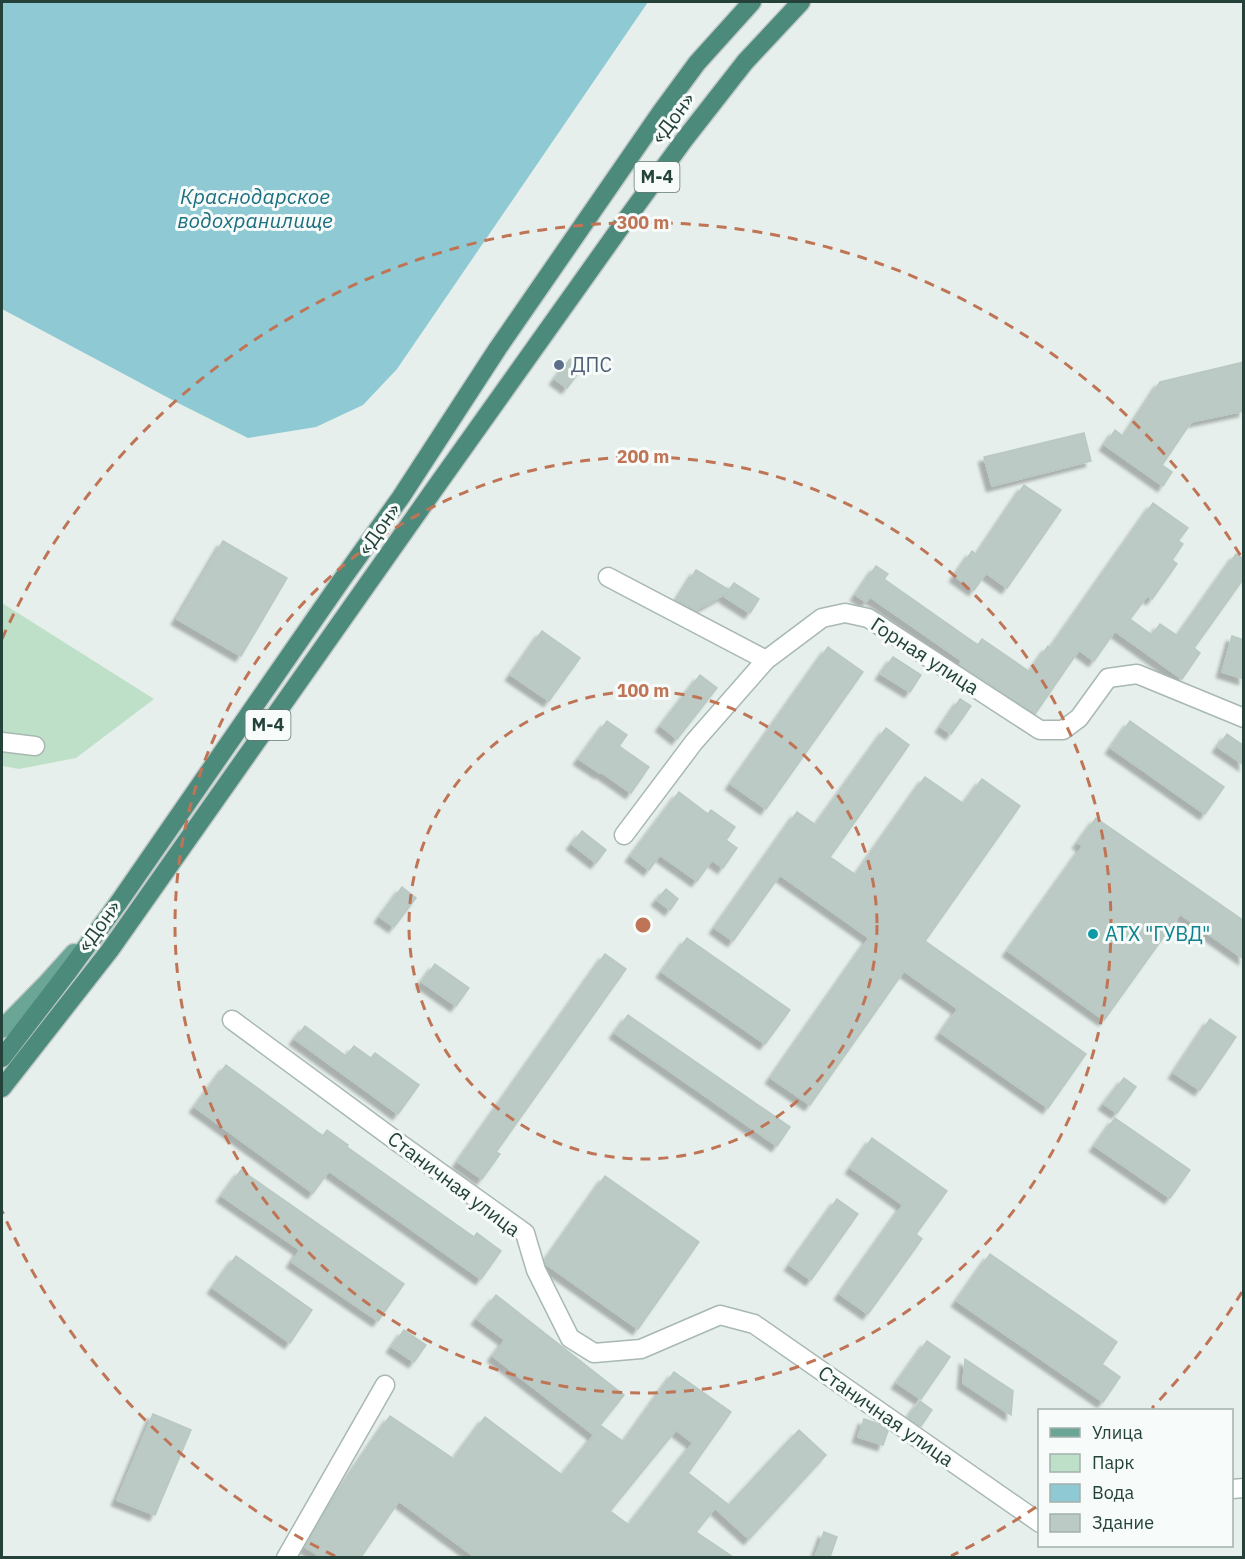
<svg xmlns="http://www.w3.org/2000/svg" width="1245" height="1559" font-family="'IBM Plex Sans',sans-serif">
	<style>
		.green { fill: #bfe0c8 }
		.water { fill: #8ec9d4 }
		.building { fill: #bbcac4; stroke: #b8c9c2; stroke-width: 1.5; fill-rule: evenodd; filter: url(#shadow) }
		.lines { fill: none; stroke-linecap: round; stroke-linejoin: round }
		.minor-casing { stroke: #a8b8b2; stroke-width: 21 }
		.primary-casing { stroke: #c2cac8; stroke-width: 21 }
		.trunk-casing { stroke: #c2cac8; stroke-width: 21 }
		.minor { stroke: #fff; stroke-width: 18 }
		.primary { stroke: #6aa596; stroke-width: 18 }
		.trunk { stroke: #4c8a7c; stroke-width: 18 }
		.ring { fill: none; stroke: #c07456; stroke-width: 3; stroke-dasharray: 10 8 }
		.service-dot { fill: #5c6f8a; stroke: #f7fbf9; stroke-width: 2 }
		.culture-dot { fill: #0f9aa8; stroke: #f7fbf9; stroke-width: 2 }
		.labels { text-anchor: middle; stroke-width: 6; stroke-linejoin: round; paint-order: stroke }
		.shield { fill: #f7fbf9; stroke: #637a73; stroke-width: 1.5 }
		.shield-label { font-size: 18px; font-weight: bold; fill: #24423a }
		.street-label { font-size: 20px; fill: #24423a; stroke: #f7fbf9 }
		.service-label { font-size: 20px; fill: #4e5e75; stroke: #f7fbf9; text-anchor: start }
		.culture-label { font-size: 20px; fill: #0d838f; stroke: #f7fbf9; text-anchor: start }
		.water-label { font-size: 21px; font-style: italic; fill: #1c6f80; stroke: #f7fbf9 }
		.centre { fill: #c07456; stroke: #f7fbf9; stroke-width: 3 }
		.ring-label { font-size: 18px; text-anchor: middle; font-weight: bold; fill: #c07456; stroke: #f7fbf9; stroke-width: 6; stroke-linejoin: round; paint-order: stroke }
	</style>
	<defs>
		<filter id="shadow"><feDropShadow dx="-5.5" dy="5.5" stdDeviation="1.5" flood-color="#0004"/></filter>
	</defs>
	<rect width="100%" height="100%" fill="#e6efeb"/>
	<polygon class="green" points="2,603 154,699 76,758 19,769 2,766"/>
	<polygon class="water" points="2,2 648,2 397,369 363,405 316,427 248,438 178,403 2,309"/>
	<g class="building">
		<polygon points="570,359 582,368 567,388 555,379"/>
		<polygon points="1244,362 1244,411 1191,422 1162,465 1172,472 1163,486 1105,445 1115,430 1124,437 1160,382"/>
		<polygon points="1084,433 1091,461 992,486 984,457"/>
		<polygon points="1024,485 1061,510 1007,588 986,573 974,590 955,576 972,551 977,555"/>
		<polygon points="1153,503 1188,528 1178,541 1183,544 1172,560 1177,564 1152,599 1147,596 1130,619 1152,635 1160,624 1178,636 1236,554 1244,559 1244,578 1194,648 1200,653 1182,679 1115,631 1094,661 1079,650 1035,714 960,664 962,661 870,597 866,602 856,595 876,566 888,574 884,579 978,645 982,639 1030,672 1048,646 1051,648"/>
		<polygon points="223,541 287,578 241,656 177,619"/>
		<polygon points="696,570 729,590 734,583 759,599 750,613 725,597 727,593 696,610 677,600"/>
		<polygon points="542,631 580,658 549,701 511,675"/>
		<polygon points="1232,636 1244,640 1244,679 1222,672"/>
		<polygon points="828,647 863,672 766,809 731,784"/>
		<polygon points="893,657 921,675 910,692 881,674"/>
		<polygon points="700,675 717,688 677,739 661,726"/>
		<polygon points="960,699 971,706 951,734 941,727"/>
		<polygon points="607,721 627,735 619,746 649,767 631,793 601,772 600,773 579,759"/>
		<polygon points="1130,721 1224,787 1205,814 1111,748"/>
		<polygon points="886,728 909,745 830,857 856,875 925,777 964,804 982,779 1020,806 925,941 1086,1054 1048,1108 941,1033 958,1009 904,971 810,1105 771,1078 869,938 780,875 733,941 715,928 797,812 816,825"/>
		<polygon points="1227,734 1244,746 1244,765 1218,747"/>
		<polygon points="679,792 708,814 711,810 735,827 726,840 737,848 723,868 712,860 697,881 660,855 649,870 631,856"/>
		<polygon points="1096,818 1244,921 1244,959 1180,914 1104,1020 1008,951 1083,846 1078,843"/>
		<polygon points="582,831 606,850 596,863 572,844"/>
		<polygon points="402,887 416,898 394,927 380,917"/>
		<polygon points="666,889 678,899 670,910 657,900"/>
		<polygon points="687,938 790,1010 765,1044 662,972"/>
		<polygon points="605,954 626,969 496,1152 500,1154 482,1179 458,1162"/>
		<polygon points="435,964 469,988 456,1006 422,982"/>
		<polygon points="628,1015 790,1127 777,1146 615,1033"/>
		<polygon points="1210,1019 1236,1037 1200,1090 1174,1073"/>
		<polygon points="305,1026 346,1056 354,1046 371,1058 375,1053 419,1085 398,1114 295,1039"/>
		<polygon points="226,1065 323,1136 327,1130 348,1145 347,1147 474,1237 477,1233 501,1251 481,1279 329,1171 313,1193 195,1107"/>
		<polygon points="1124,1078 1136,1087 1117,1113 1104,1104"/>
		<polygon points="1115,1118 1190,1170 1170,1198 1095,1146"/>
		<polygon points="872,1138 947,1191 916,1234 922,1239 868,1314 840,1294 903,1205 851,1168"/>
		<polygon points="241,1170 404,1284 378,1321 292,1262 300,1250 222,1196"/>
		<polygon points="605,1176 699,1242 638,1329 546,1264 545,1261"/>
		<polygon points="837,1199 858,1214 811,1280 790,1265"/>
		<polygon points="990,1254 1117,1342 1102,1364 1120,1377 1103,1402 957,1301"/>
		<polygon points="236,1256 312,1310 290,1343 213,1288"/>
		<path d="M496,1295L624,1395L600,1425L624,1442L674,1372L731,1412L688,1473L729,1505L799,1430L826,1455L749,1539L715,1508L696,1532L733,1557H475L399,1501L361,1557H321L305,1547L329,1505L390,1416L454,1459L485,1417L562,1475L594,1435L493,1356L505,1340L477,1319ZM676,1430L693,1443L629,1525L610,1511Z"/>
		<polygon points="404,1330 426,1345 414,1362 392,1347"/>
		<polygon points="927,1341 950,1357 921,1399 897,1383"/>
		<polygon points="965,1359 1013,1391 1011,1415 963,1383"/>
		<polygon points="920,1401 932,1410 921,1426 908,1418"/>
		<polygon points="153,1414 191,1430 155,1515 117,1500"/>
		<polygon points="864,1419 876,1423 888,1431 883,1445 858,1437"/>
		<polygon points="824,1532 837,1537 830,1557 815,1557"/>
	</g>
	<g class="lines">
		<g class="minor-casing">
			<g id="minor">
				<polyline points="608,577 766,660"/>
				<polyline points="2,742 35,746"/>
				<polyline points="624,835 694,742 766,660 822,618 845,613 868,618 1040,730 1063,730 1079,718 1108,678 1137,674 1244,718"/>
				<polyline points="232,1020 399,1143 525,1233 536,1270 570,1338 594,1353 641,1349 720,1315 754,1324 1040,1523"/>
				<polyline points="1232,1489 1244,1488"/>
				<polyline points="286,1558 385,1385"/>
			</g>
		</g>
		<g class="primary-casing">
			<polyline id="primary" points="2,1029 47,983 74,953"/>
		</g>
		<g class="trunk-casing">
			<g id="trunk">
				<polyline points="2,1058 68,972 119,902 341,581 401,497 498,348 661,112 697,63 752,2"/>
				<polyline points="2,1088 110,950 433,491 620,228 684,140 745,62 801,2"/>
			</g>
		</g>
		<use href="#minor" class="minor"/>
		<use href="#primary" class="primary"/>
		<use href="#trunk" class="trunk"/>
	</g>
	<g class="ring">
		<circle cx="643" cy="925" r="234"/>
		<circle cx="643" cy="925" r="468"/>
		<path d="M1242 1292A702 702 0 0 1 1152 1408M1036 1507A702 702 0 0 1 951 1556M335 1556A702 702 0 0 1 2 1211M2 639A702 702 0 0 1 1242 558"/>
	</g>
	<circle class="service-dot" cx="559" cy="365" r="6"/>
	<circle class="culture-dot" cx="1093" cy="934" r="6"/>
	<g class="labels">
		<g class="shield">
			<rect x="634.5" y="162" width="45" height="30" rx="4.5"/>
			<rect x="245.5" y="710" width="45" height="30" rx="4.5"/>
		</g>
		<g class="shield-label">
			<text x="657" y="183">М-4</text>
			<text x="268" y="731">М-4</text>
		</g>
		<g class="street-label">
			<text transform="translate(673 118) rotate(-53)" y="7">«Дон»</text>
			<text transform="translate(379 529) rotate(-55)" y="7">«Дон»</text>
			<text transform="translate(925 656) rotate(33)" y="7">Горная улица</text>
			<text transform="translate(99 926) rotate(-54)" y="7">«Дон»</text>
			<text transform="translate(454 1184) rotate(37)" y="7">Станичная улица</text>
			<text transform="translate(886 1416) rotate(35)" y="7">Станичная улица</text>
		</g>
		<g class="service-label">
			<text x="571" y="372">ДПС</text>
		</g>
		<g class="culture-label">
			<text x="1105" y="941">АТХ "ГУВД"</text>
		</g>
		<g class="water-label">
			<text x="255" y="204">Краснодарское<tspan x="255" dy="24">водохранилище</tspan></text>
		</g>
	</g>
	<circle cx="643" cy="925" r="9" class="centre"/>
	<g class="ring-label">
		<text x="643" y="229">300 m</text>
		<text x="643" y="463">200 m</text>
		<text x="643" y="697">100 m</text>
	</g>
	<rect width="1245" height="1559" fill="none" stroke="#24423a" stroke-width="6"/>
	<rect x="1038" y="1409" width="195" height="138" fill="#f7fbf9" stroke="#a3b1ad" stroke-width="1.5"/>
	<rect x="1050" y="1428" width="30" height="9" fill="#6aa596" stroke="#a3b1ad" stroke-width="1.5"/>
	<text x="1092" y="1439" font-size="18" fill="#24423a">Улица</text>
	<rect x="1050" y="1454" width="30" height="18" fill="#bfe0c8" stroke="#a3b1ad" stroke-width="1.5"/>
	<text x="1092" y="1469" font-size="18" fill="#24423a">Парк</text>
	<rect x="1050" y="1484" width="30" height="18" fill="#8ec9d4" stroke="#a3b1ad" stroke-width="1.5"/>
	<text x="1092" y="1499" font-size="18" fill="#24423a">Вода</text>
	<rect x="1050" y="1514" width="30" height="18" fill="#bbcac4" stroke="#a3b1ad" stroke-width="1.5"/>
	<text x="1092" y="1529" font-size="18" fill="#24423a">Здание</text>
</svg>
